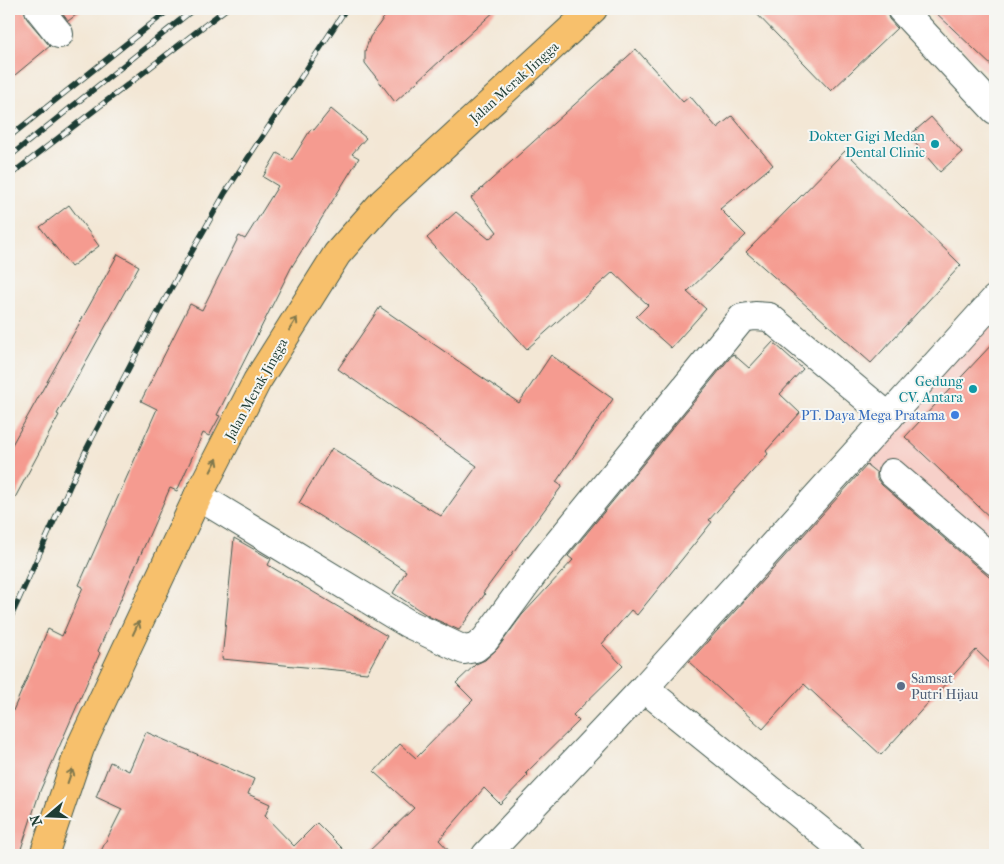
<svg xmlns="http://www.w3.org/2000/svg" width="1004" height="864" font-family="'IM FELL French Canon',serif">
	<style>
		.built { fill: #f7d0c9 }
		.building { fill: #f59b90 }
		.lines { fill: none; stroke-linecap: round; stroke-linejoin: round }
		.minor-casing { stroke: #3f564c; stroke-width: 30 }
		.major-casing { stroke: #3f564c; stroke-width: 30 }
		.minor { stroke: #fff; stroke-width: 28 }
		.major { stroke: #f7c06c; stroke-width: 28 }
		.rail-casing { stroke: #1f3d34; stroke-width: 5.5 }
		.rail { stroke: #f6f6f2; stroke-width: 4; stroke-dasharray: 11; stroke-linecap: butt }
		.oneway { stroke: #80784d }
		.culture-dot { fill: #0f9aa8; stroke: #f6f6f2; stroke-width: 2 }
		.shop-dot { fill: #3f7fe0; stroke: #f6f6f2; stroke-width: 2 }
		.service-dot { fill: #5c6f8a; stroke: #f6f6f2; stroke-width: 2 }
		.labels { text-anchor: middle; stroke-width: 4; stroke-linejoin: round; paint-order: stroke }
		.street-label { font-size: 14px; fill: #1f3d34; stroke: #f6f6f2 }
		.culture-label { font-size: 14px; fill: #0d838f; stroke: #f6f6f2; text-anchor: end }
		.shop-label { font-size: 14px; fill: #366cbe; stroke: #f6f6f2; text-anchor: end }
		.service-label { font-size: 14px; fill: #4e5e75; stroke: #f6f6f2; text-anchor: start }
	</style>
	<rect width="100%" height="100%" fill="#f6f6f2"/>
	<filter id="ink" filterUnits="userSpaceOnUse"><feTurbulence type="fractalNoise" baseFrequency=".02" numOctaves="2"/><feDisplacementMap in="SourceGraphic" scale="10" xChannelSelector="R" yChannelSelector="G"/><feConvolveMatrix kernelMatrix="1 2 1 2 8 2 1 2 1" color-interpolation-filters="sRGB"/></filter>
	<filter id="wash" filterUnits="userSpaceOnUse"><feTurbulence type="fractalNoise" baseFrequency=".0096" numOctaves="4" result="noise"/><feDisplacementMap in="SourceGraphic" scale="20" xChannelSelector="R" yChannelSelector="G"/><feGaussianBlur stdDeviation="1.12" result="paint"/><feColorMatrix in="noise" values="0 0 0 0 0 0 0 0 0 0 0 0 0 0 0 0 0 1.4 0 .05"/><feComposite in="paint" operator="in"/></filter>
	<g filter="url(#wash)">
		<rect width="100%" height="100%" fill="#f3e7d5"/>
		<g class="built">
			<polygon points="925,9 995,9 995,82"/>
			<polygon points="995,306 995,575 860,455"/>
		</g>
		<g id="blocks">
			<g class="building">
				<polygon points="9,9 24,9 27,19 50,46 9,80"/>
				<polygon points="59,9 84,9 68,21"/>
				<polygon points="390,9 497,9 395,102 365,63 365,51 370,37"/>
				<polygon points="752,9 886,9 889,19 897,28 831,91"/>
				<polygon points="932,9 995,9 995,69"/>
				<polygon points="636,49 683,102 690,96 717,128 732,116 773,165 720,209 746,235 687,292 706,309 671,348 636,317 648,305 613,272 527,349 427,238 456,212 489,239 497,232 471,198"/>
				<polygon points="331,109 366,138 352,154 359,158 291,268 217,415 220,416 209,436 203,433 177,491 170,488 98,651 100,653 40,791 19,855 9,855 9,720 48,629 62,636 83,587 79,585 157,409 141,401 190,304 202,310 239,236 245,239 278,186 263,177 277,153 291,161 311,129 314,130"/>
				<polygon points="931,117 962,152 940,172 909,136"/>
				<polygon points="845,151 961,265 871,363 746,252"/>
				<polygon points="69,205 99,246 71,267 40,227"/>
				<polygon points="118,254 139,266 57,414 59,415 9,509 9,450"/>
				<polygon points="380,307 519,403 551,355 613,399 556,482 562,486 483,593 485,594 459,630 430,617 393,593 406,571 299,503 332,448 441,516 477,466 338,369"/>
				<polygon points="995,341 995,522 905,437"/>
				<polygon points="773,342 803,369 780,394 800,413 766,451 768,454 709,520 712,522 637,615 631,610 602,644 623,666 573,715 579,721 526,773 528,775 500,804 484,788 439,840 453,855 365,855 414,808 374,772 400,744 416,758 473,700 456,683 476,664 485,660 497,649 522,615 573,560 568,556 733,354 749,368"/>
				<polygon points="867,465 877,473 877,479 882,485 995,582 995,668 976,650 881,755 804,684 763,729 689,662"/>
				<polygon points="234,538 271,559 268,565 387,636 367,673 222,659"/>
				<polygon points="146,732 254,779 248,794 270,804 265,816 294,846 317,823 349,855 99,855 122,809 96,797 110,762 129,771"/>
			</g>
		</g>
	</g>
	<g filter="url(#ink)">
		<use href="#blocks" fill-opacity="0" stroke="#3f564c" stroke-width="1"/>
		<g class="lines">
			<g class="minor-casing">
				<g id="minor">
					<polyline points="39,9 59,34"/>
					<polyline points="901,9 995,110"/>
					<polyline points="892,473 995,561"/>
					<polyline points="198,496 407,623 464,650 475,648 485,640 533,574 742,318 755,316 769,317 889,417"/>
					<polyline points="644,688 850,855"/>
					<polyline points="486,855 644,688 995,299"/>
				</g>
			</g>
			<g class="major-casing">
				<polyline id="major" points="44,855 80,748 198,496 257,381 337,254 383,202 593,9"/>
			</g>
			<use href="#minor" class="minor"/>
			<use href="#major" class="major"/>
			<g class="rail-casing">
				<g id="rail">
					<polyline points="9,137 170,9"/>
					<polyline points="9,157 194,9"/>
					<polyline points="9,176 226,9"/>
					<polyline points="9,621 87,448 164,301 225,193 346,9"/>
				</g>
			</g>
			<use href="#rail" class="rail"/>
		</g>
		<defs><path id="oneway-shaft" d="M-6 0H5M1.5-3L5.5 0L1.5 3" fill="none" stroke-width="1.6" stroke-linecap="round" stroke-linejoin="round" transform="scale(1.25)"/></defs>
		<g class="oneway">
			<use href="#oneway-shaft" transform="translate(293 324) rotate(-58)"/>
			<use href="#oneway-shaft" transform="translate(214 465) rotate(-63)"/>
			<use href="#oneway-shaft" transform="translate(136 628) rotate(-65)"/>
			<use href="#oneway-shaft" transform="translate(70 776) rotate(-71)"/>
		</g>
	</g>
	<g class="culture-dot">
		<circle cx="935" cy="144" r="5"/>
		<circle cx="973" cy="389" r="5"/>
	</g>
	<circle class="shop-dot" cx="955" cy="415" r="5"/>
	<circle class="service-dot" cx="901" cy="686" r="5"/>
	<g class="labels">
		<g class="street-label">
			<text transform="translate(514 82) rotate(-42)" y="5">Jalan Merak Jingga</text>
			<text transform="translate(256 389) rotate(-61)" y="5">Jalan Merak Jingga</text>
		</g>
		<g class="culture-label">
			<text x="925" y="141">Dokter Gigi Medan<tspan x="925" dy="16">Dental Clinic</tspan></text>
			<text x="963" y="386">Gedung<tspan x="963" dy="16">CV. Antara</tspan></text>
		</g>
		<g class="shop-label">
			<text x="945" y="420">PT. Daya Mega Pratama</text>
		</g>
		<g class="service-label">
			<text x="911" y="683">Samsat<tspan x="911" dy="16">Putri Hijau</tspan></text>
		</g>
	</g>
	<rect width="1004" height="864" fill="none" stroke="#f6f6f2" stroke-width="30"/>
	<g transform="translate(48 816) rotate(251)" stroke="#f6f6f2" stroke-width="4" paint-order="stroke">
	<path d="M0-4L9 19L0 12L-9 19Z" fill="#1f3d34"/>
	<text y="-8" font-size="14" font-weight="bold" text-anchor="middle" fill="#1f3d34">N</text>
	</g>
</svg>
